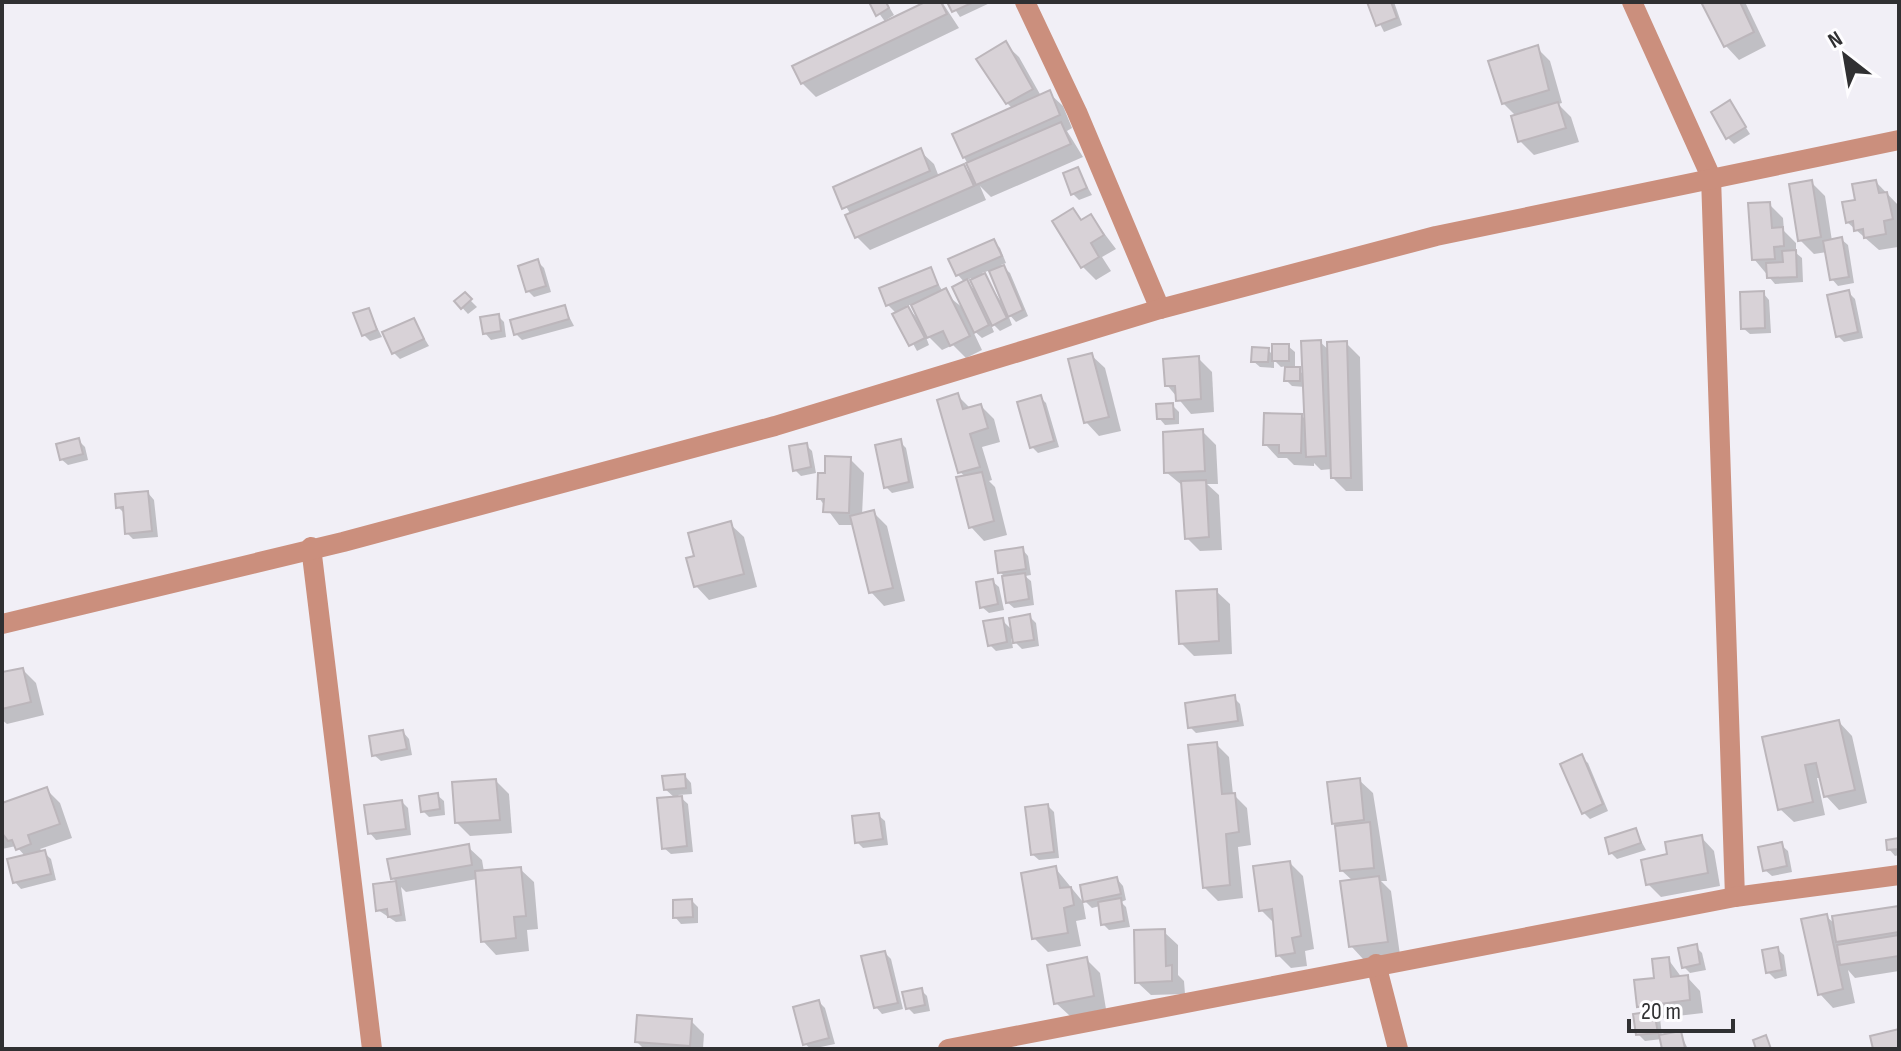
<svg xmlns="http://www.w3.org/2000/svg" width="1901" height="1051" font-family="'Sofia Sans Condensed',sans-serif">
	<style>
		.shadow { fill: #0003; fill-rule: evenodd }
		.building { fill: #d8d2d7; stroke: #bcb6bb; stroke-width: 2 }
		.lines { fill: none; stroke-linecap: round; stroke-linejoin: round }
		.minor { stroke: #cb8f7d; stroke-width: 20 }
	</style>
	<rect width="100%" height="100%" fill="#f1eff6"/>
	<g class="shadow">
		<polygon points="871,2 886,2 894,15 886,20 887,22 930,2 942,2 959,28 816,97 802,83 886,23"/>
		<polygon points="950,2 992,2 960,17"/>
		<polygon points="1369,2 1394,2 1402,25 1384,32"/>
		<polygon points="1704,2 1745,2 1766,46 1739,60 1726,46"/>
		<polygon points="1005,44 1019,57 1041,96 1049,93 1063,106 1072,128 1067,131 1083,157 991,197 980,186 986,200 870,250 857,237 851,215 835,188 920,151 934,164 939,177 963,166 975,178 964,157 1013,109 1007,103"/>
		<polygon points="1537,48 1550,61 1562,103 1558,104 1571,117 1579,142 1534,155 1520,141 1517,117 1503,103"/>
		<polygon points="1730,103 1750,134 1734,144 1727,137"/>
		<polygon points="1077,169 1092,195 1079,200 1073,194"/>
		<polygon points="1811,182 1825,196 1832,241 1841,239 1848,245 1854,283 1838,286 1832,279 1827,252 1814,254 1800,240"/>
		<polygon points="1876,182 1899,206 1898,247 1879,250 1847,222 1857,202"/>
		<polygon points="1769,204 1783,218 1784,231 1796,243 1796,253 1802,258 1803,282 1775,284 1754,259"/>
		<polygon points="1073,210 1083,221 1091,216 1116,249 1102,257 1111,271 1096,280 1083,267 1055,222"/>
		<path d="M994,242L1000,248L1006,263L1001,265L1010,273L1028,316L1016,322L1007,312L1012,325L1000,331L989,320L994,332L982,338L972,329L982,350L966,358L953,345L942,350L924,332L929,345L917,351L897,314L888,305L930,270L943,292L963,308L965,283L958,275ZM991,270L1003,299L1000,300L982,273ZM971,278L977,291V292L966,281ZM913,304L921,321V322L906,306Z"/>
		<polygon points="538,262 544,268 551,292 534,297 528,291"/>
		<polygon points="1848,292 1855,299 1863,338 1844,342 1838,336"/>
		<polygon points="1763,293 1769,300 1771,333 1750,334 1743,328"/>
		<polygon points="465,295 477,307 468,314 457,302"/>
		<polygon points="564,307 574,326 522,340 516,334"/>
		<polygon points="368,310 382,337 370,341 364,335"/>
		<polygon points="498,316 504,322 506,337 491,340 485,333"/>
		<polygon points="413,320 429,346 400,359 394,353"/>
		<polygon points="1320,342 1329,350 1346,343 1360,357 1363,491 1346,491 1332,477 1332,469 1321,470 1314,463 1314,466 1294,465 1287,458 1278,458 1265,444 1302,416 1306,420 1305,387 1292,386 1286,380 1287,366 1281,367 1274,360 1274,368 1260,367 1253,361 1268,350 1274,356 1288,346 1295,352 1295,369 1304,374"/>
		<polygon points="1091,355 1105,368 1121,431 1099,436 1086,422"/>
		<polygon points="1198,358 1212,372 1214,412 1191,414 1167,385"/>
		<polygon points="958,396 971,409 981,406 994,419 1000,442 982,447 992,480 989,481 995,487 1007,535 984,541 971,527 966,477 960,472"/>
		<polygon points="1040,397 1046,403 1059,447 1038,453 1032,447"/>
		<polygon points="1172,405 1179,412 1179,424 1165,425 1159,418"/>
		<polygon points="1202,431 1216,445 1218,484 1207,484 1219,495 1222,550 1200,551 1187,538 1183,486 1166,472"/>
		<polygon points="78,440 85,447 88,460 68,465 61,459"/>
		<polygon points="900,442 906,448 914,488 892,493 886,487"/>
		<polygon points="806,445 812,451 816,473 801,476 795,470"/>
		<polygon points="850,459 864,473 862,515 873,512 887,526 905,601 884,606 871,592 854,525 839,525 819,498 826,475"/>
		<polygon points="148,493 154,500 158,537 133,539 127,533 125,514 118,507"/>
		<polygon points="730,524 744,537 757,587 709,600 696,586"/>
		<polygon points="1022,549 1028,556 1031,575 1025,576 1031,581 1034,605 1014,608 1007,602 1004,576 1000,572"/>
		<polygon points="992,581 999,587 1004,610 989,613 982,607"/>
		<polygon points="1216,591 1230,604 1232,654 1194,656 1181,643"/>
		<polygon points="1029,616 1036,623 1039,646 1022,649 1011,638 1013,648 996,651 990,645 1002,620 1013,631"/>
		<polygon points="23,670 36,683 44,715 7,724 2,720 2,674"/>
		<polygon points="1234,698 1240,704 1244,726 1196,733 1190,727"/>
		<polygon points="1839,722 1852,736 1867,803 1839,810 1826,796 1821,778 1817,778 1825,815 1794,822 1780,809 1765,739"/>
		<polygon points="403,732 409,739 412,755 381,761 374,755"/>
		<polygon points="1216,744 1229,757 1233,794 1247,808 1251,845 1238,847 1243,898 1218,901 1204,887"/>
		<polygon points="1581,757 1588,763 1608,811 1590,819 1584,813"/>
		<polygon points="685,776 691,783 692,794 678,795 688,804 693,852 671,854 664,848 675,798 665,789"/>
		<polygon points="1359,780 1373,793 1387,881 1381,881 1391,891 1400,955 1364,960 1351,946 1353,881 1341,870 1334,823"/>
		<polygon points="496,781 509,794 512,833 470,836 457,823"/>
		<polygon points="47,790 60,803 72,838 40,849 51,859 56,880 21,889 15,882 26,857 16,846 2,849 2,805"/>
		<polygon points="437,795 444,801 445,815 429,817 423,811"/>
		<polygon points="402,802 408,808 411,835 376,840 370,833"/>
		<polygon points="1048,806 1054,812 1059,858 1039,860 1032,854"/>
		<polygon points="878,815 885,821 888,845 863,848 857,842"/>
		<polygon points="1635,830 1646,850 1617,859 1611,853"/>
		<polygon points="1701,837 1714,851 1720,886 1661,897 1648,884 1670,856"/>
		<polygon points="1899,840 1899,855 1895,856 1889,849"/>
		<polygon points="1781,845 1788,851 1792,872 1772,876 1765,870"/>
		<polygon points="468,847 482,860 484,872 520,869 534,882 538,929 527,930 529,951 496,955 483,941 477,879 406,892 401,887 406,921 396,922 378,910 375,886 397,883 393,878"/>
		<polygon points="1290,863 1303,876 1314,949 1305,951 1307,966 1291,968 1278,955 1275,924 1261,910"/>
		<polygon points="1056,869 1083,902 1086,919 1076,921 1081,946 1048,952 1034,938"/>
		<polygon points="1117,879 1123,886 1126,900 1121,902 1126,907 1130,927 1109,930 1103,924 1100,906 1092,908 1085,901"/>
		<polygon points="692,901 698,907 698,923 681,924 675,917"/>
		<polygon points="1899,908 1899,971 1855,978 1848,970 1855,1003 1833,1008 1820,994 1826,916 1836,925"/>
		<polygon points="1164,932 1178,945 1178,975 1184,981 1185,994 1151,995 1137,982"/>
		<polygon points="1696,947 1702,953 1706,970 1690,973 1684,967"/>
		<polygon points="1777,949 1784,955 1787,976 1775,979 1768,972"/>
		<polygon points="885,953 891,959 903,1009 882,1014 876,1007"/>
		<polygon points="1086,959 1100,973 1106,1009 1070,1016 1056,1003"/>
		<polygon points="1668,959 1682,978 1687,977 1700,991 1703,1013 1660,1018 1662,1036 1680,1033 1688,1049 1664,1049 1662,1039 1645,1041 1638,1034 1648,1014 1639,1006"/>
		<polygon points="921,990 927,996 930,1011 914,1014 908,1008"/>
		<polygon points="819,1002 825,1008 835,1044 811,1049 805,1044"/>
		<polygon points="691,1021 704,1034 703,1049 644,1049 637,1042"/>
	</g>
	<g class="building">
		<polygon points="869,2 886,2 889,8 876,16"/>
		<polygon points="925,2 941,2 947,14 801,84 792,66"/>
		<polygon points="947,2 974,2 952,12"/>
		<polygon points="1367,2 1391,2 1397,18 1376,26"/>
		<polygon points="1701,2 1740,2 1754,32 1724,47"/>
		<polygon points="1006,41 1033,89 1006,104 976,59"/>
		<polygon points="1538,45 1549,90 1502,104 1488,61"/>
		<polygon points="1050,90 1060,115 963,158 952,134"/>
		<polygon points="1730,100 1746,127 1726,139 1711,112"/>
		<polygon points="1558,102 1566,128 1518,142 1511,116"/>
		<polygon points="1061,122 1071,144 976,185 966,163"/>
		<polygon points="921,148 930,171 842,209 833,187"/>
		<polygon points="964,164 974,186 855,238 845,215"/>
		<polygon points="1078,167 1087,188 1071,195 1063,173"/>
		<polygon points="1812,180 1821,237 1798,241 1789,184"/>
		<polygon points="1876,180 1879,193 1887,192 1893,219 1884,221 1886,234 1864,238 1863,229 1854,231 1853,221 1846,223 1842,202 1855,200 1852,184"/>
		<polygon points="1770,202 1772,228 1783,227 1784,246 1774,247 1775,259 1752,260 1748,203"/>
		<polygon points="1073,208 1081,220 1091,214 1104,235 1091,243 1099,257 1081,268 1052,221"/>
		<polygon points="1842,237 1849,277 1830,280 1823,241"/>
		<polygon points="994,239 1002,256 956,276 948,259"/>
		<polygon points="1796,250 1797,277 1767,278 1766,263 1783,262 1782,251"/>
		<polygon points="538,259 546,286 526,292 518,266"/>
		<polygon points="1004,265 1023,310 1008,317 989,271"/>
		<polygon points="931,267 938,285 886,306 879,288"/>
		<polygon points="985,273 1007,318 992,326 970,280"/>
		<polygon points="967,279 989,325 974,333 952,287"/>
		<polygon points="946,288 970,336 950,346 943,331 927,338 911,305"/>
		<polygon points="1849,290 1858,332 1836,337 1827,295"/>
		<polygon points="1764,291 1765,328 1741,329 1740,292"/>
		<polygon points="465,292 472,299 461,309 454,301"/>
		<polygon points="565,305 569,319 514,335 510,320"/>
		<polygon points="908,306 925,338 909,346 892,314"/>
		<polygon points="369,308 377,330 362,336 353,313"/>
		<polygon points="499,314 501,331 483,334 480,317"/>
		<polygon points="414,318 424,339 392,354 382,332"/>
		<polygon points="1321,340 1326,456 1306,457 1301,341"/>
		<polygon points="1347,341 1351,478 1331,478 1327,342"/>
		<rect x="1272" y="344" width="17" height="17"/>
		<polygon points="1252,347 1269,348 1268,362 1251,362"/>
		<polygon points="1092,353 1109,417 1084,423 1068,359"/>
		<polygon points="1199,356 1201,399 1176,401 1175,386 1165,386 1163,359"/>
		<polygon points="1285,367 1300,367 1300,381 1284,381"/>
		<polygon points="958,393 963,409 981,404 988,428 970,434 980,467 958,473 937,400"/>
		<polygon points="1041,395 1054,441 1030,448 1017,402"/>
		<polygon points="1173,403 1174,419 1157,419 1156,404"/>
		<polygon points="1264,413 1302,414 1301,453 1279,453 1279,445 1263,445"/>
		<polygon points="1203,429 1205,471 1164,473 1163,432"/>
		<polygon points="79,438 83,454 60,460 56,444"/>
		<polygon points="901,439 909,482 884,488 875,445"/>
		<polygon points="807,443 811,467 793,471 789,446"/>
		<polygon points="825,456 851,457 849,513 823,512 824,499 817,499 818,473 825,473"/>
		<polygon points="982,472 994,521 969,528 956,477"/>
		<polygon points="1206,480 1209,537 1185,539 1181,481"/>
		<polygon points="148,491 152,531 125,534 123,507 116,508 115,494"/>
		<polygon points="874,510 893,588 869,593 850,516"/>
		<polygon points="731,521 744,574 694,587 686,558 694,556 688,533"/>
		<polygon points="1023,547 1026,569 998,573 995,551"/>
		<polygon points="1025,573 1029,599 1006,603 1002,576"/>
		<polygon points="993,579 998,604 980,608 976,582"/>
		<polygon points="1217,589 1219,641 1179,644 1176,591"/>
		<polygon points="1030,614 1034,640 1013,643 1009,618"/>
		<polygon points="1003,618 1007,642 988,646 983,621"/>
		<polygon points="23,668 31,702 2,709 2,672"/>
		<polygon points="1235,695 1238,721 1188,728 1185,703"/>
		<polygon points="1839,720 1855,790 1824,797 1816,763 1805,765 1813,802 1778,810 1762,737"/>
		<polygon points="403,730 407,749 372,756 369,736"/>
		<polygon points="1217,742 1222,794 1235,793 1239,832 1226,834 1230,885 1203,888 1188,745"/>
		<polygon points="1582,754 1603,804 1582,814 1560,764"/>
		<polygon points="685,774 686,788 664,790 662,776"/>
		<polygon points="1360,778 1364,820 1332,824 1327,782"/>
		<polygon points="496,779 500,820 455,823 452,782"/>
		<polygon points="47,787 60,824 28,835 31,844 16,850 12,840 8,841 2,833 2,803"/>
		<polygon points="438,793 440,809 421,812 419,796"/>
		<polygon points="682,796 687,846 662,849 657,798"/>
		<polygon points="402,800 406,829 368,834 364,805"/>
		<polygon points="1048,804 1054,852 1031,855 1025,807"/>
		<polygon points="879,813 883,839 855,843 852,816"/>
		<polygon points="1370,822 1374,868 1340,871 1335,826"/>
		<polygon points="1636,828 1641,843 1609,854 1605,838"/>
		<polygon points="1702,835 1708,873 1646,885 1641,860 1667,854 1665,842"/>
		<polygon points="1899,838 1899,849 1887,850 1886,840"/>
		<polygon points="1782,842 1787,866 1763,871 1758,847"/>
		<polygon points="469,844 472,865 391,879 387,859"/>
		<polygon points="45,850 51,874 13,883 7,859"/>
		<polygon points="1290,861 1301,936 1292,938 1295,953 1276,956 1272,909 1259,911 1253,866"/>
		<polygon points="1056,866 1060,888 1071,887 1074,905 1064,908 1068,933 1032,939 1021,873"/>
		<polygon points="521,867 526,916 514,917 516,938 481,942 475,871"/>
		<polygon points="1379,876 1388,942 1349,947 1340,881"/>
		<polygon points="1117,877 1121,894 1083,902 1080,885"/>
		<polygon points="396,881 401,915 388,917 387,909 376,911 373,884"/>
		<polygon points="1121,898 1124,921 1101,925 1098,902"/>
		<polygon points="692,899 693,917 673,918 673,900"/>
		<polygon points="1899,906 1899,932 1836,942 1832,916"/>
		<polygon points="1827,914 1843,989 1818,995 1801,919"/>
		<polygon points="1165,929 1166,966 1172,965 1172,981 1135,983 1134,930"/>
		<polygon points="1899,935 1899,956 1840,965 1837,945"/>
		<polygon points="1697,944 1700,964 1682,968 1678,948"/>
		<polygon points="1778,947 1782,970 1766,973 1762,950"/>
		<polygon points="885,951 898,1003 874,1008 861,956"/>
		<polygon points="1087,957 1094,996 1054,1004 1047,965"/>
		<polygon points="1669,957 1671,977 1688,975 1690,1000 1637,1007 1634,980 1654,978 1652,959"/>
		<polygon points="922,988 925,1005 906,1009 902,992"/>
		<polygon points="819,1000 829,1038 803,1045 793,1007"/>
		<polygon points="1654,1011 1658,1033 1636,1035 1633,1014"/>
		<polygon points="637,1015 692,1019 690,1046 635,1042"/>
		<polygon points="1899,1029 1899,1049 1873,1049 1870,1036"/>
		<polygon points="1681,1031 1685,1048 1662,1049 1659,1035"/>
		<polygon points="1766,1035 1771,1049 1756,1049 1753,1040"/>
	</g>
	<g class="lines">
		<g class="minor">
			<polyline points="1025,2 1077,112 1160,309"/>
			<polyline points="1632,2 1711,177 1735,897"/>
			<polyline points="311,547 372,1049"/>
			<polyline points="2,624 343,542 775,426 1160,309 1436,236 1899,140"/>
			<polyline points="1376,964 1398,1049"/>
			<polyline points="948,1049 1735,897 1899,875"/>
		</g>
	</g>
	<rect width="1901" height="1051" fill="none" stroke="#303032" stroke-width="8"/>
	<g transform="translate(1845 56) rotate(329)" stroke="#fefdff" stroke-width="6" paint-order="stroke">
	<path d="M0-6L14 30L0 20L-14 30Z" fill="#303032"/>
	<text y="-12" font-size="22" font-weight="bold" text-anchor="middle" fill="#303032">N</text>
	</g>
	<path d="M1629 1019v12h104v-12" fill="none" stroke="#303032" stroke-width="4"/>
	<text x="1641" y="1019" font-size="24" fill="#303032" stroke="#fefdff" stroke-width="6" paint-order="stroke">20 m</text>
</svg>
